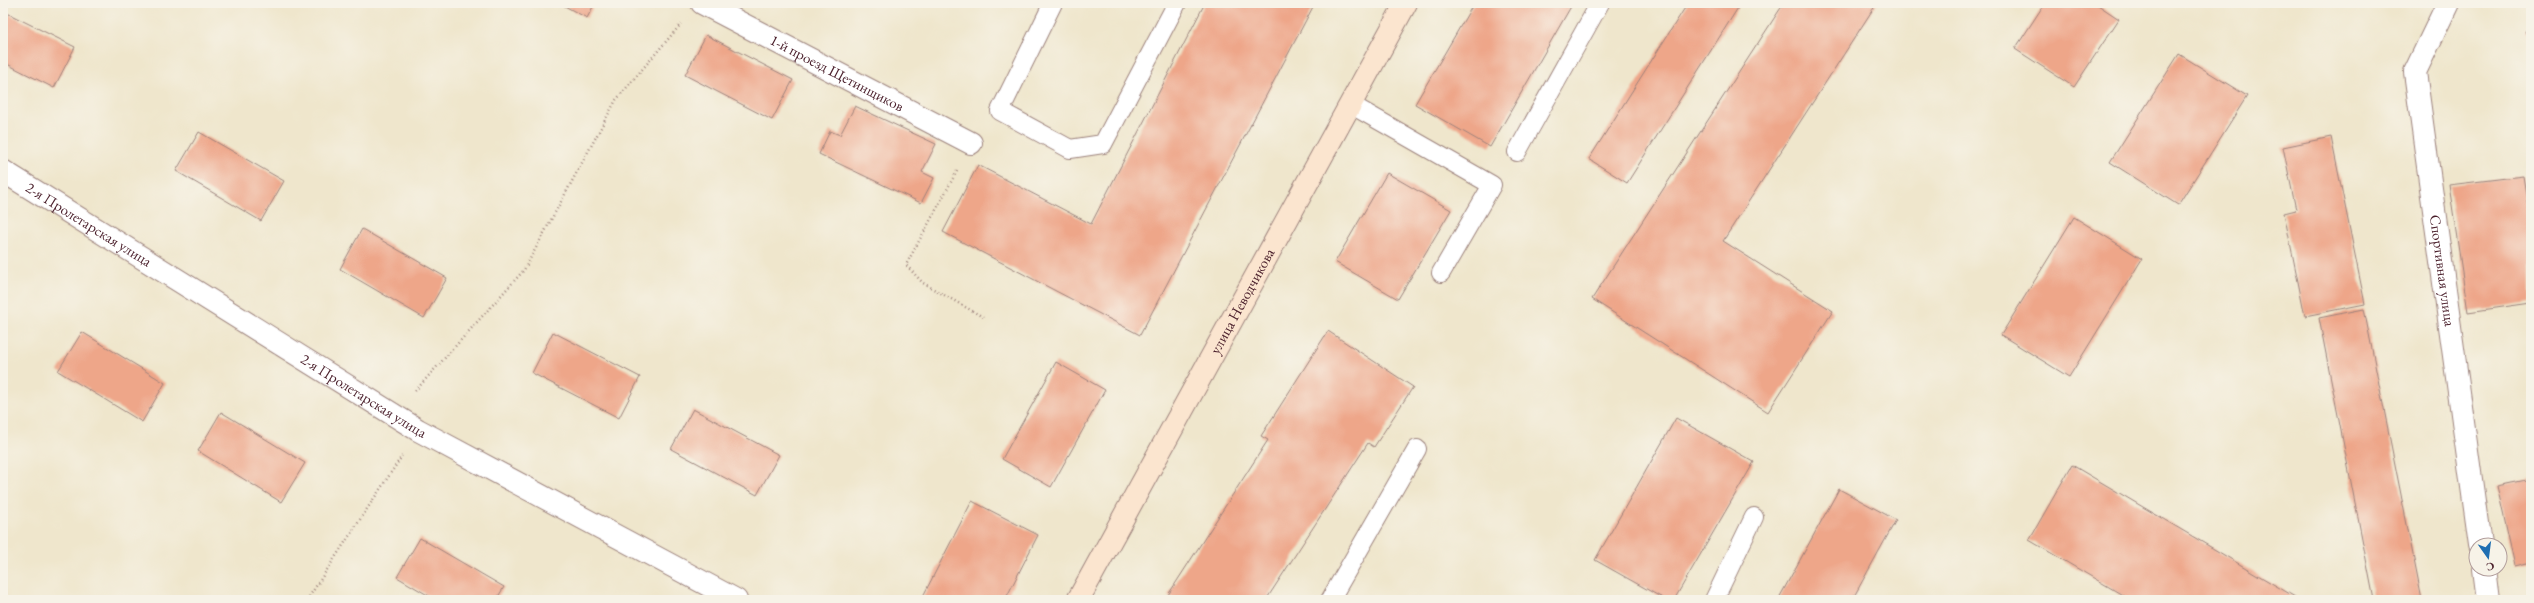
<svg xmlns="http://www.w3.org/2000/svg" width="2534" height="603" font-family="'EB Garamond',serif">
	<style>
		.building { fill: #eea689 }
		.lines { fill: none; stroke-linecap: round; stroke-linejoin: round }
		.service-casing { stroke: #9c827c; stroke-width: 20 }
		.minor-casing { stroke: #9c827c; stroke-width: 24 }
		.secondary-casing { stroke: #9c827c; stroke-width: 24 }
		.path { stroke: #9c827c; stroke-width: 2.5; stroke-dasharray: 1 3; stroke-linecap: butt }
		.service { stroke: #fff; stroke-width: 18 }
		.minor { stroke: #fff; stroke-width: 22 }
		.secondary { stroke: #fbe5cf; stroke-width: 22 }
		.labels { text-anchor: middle; stroke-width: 3; stroke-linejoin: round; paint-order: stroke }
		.street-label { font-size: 15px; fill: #4a1f2b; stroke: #f7f3e8 }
	</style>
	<rect width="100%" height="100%" fill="#f7f3e8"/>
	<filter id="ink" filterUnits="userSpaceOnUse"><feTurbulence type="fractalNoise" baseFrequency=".025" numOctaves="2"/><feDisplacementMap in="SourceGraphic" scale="8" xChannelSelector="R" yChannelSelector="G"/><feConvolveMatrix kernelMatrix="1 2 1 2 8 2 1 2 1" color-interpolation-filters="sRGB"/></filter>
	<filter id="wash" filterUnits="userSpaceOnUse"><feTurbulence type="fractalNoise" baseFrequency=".012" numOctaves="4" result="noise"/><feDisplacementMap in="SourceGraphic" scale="16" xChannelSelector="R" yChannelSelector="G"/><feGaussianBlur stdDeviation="0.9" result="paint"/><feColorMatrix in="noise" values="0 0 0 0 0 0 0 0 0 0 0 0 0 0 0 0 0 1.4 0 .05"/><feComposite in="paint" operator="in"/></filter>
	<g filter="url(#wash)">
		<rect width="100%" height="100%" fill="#efe6cc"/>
		<g id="blocks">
			<g class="building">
				<polygon points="559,3 595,3 587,18"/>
				<polygon points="1205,3 1315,3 1140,335 943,232 978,165 1091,224"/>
				<polygon points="1474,3 1573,3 1490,147 1415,104"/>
				<polygon points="1688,3 1741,3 1627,183 1589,159"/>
				<polygon points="1784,3 1877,3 1723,241 1833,311 1768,412 1592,299"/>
				<polygon points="2045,3 2095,3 2119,19 2074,87 2015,49"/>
				<polygon points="3,11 75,47 54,88 3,62"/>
				<polygon points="2531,23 2531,36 2525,32"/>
				<polygon points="706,35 793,80 772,120 685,75"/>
				<polygon points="2179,54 2247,96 2178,205 2110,162"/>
				<polygon points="855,106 936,144 922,172 934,178 921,203 819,154 830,131 840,135"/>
				<polygon points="199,132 284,181 261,221 176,171"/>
				<polygon points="2331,137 2365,304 2305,316 2284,213 2296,210 2283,147"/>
				<polygon points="1387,173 1451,210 1398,299 1335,262"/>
				<polygon points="2523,176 2531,225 2531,303 2468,312 2449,185"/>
				<polygon points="2074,217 2142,259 2069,377 2001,335"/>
				<polygon points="362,229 447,278 424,318 340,269"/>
				<polygon points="2364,309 2422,600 2374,600 2319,318"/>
				<polygon points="1328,331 1413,387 1374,447 1368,443 1266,600 1176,600 1168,595 1268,440 1261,436"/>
				<polygon points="82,332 165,383 142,422 58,371"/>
				<polygon points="553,332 640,377 619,418 532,373"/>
				<polygon points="1056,362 1105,390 1051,487 1002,459"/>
				<polygon points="693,409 779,455 757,495 671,449"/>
				<polygon points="221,412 305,463 281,502 198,451"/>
				<polygon points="1676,418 1754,462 1674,600 1666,600 1595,560"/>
				<polygon points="2072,465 2300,600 2131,600 2029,540"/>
				<polygon points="2531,479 2531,562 2515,566 2497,486"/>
				<polygon points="1839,489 1896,520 1852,600 1778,600"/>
				<polygon points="972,501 1038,535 1005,600 921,600"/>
				<polygon points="420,538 504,587 496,600 436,600 397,577"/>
			</g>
		</g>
	</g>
	<g filter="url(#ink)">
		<use href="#blocks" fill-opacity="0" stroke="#9c827c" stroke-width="1"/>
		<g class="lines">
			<g class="service-casing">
				<g id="service">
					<polyline points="1053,3 1000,111 1070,149 1103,144 1177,3"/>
					<polyline points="1350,104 1492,185 1441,273"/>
					<polyline points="1517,152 1600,3"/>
					<polyline points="1330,600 1417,449"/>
					<polyline points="1714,600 1754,517"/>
				</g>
			</g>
			<g class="minor-casing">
				<g id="minor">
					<path id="s1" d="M702,3L971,143"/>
					<path id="s2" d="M2448,3L2415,72L2480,545"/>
					<path id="s3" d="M3,171L418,430L736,600"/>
					<polyline points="2484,569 2488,600"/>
				</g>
			</g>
			<g class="secondary-casing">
				<g id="secondary">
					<path id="s4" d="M1078,600L1406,3"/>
				</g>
			</g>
			<g class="path">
				<polyline points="957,171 906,265 923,283 983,317"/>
				<polyline points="415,391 524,270 616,100 681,24"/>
				<polyline points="307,600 402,456"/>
			</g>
			<use href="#service" class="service"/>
			<use href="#minor" class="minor"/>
			<use href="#secondary" class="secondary"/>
		</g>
	</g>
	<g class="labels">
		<g class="street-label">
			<text dy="5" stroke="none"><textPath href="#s1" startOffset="152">1-й проезд Щетинщиков</textPath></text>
			<text dy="5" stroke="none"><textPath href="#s3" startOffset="101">2-я Пролетарская улица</textPath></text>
			<text dy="5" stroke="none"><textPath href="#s2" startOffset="277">Спортивная улица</textPath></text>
			<text dy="5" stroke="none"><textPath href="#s4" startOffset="341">улица Неводчикова</textPath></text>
			<text dy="5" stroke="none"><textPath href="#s3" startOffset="425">2-я Пролетарская улица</textPath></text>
		</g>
	</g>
	<rect width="2534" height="603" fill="none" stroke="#f7f3e8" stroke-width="16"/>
	<g transform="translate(2488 557) rotate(166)"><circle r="19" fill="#f7f3e8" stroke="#b29e9c"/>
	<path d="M0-3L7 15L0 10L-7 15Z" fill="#1f6fb2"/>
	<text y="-6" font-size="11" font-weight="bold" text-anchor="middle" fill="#4a1f2b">С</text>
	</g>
</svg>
